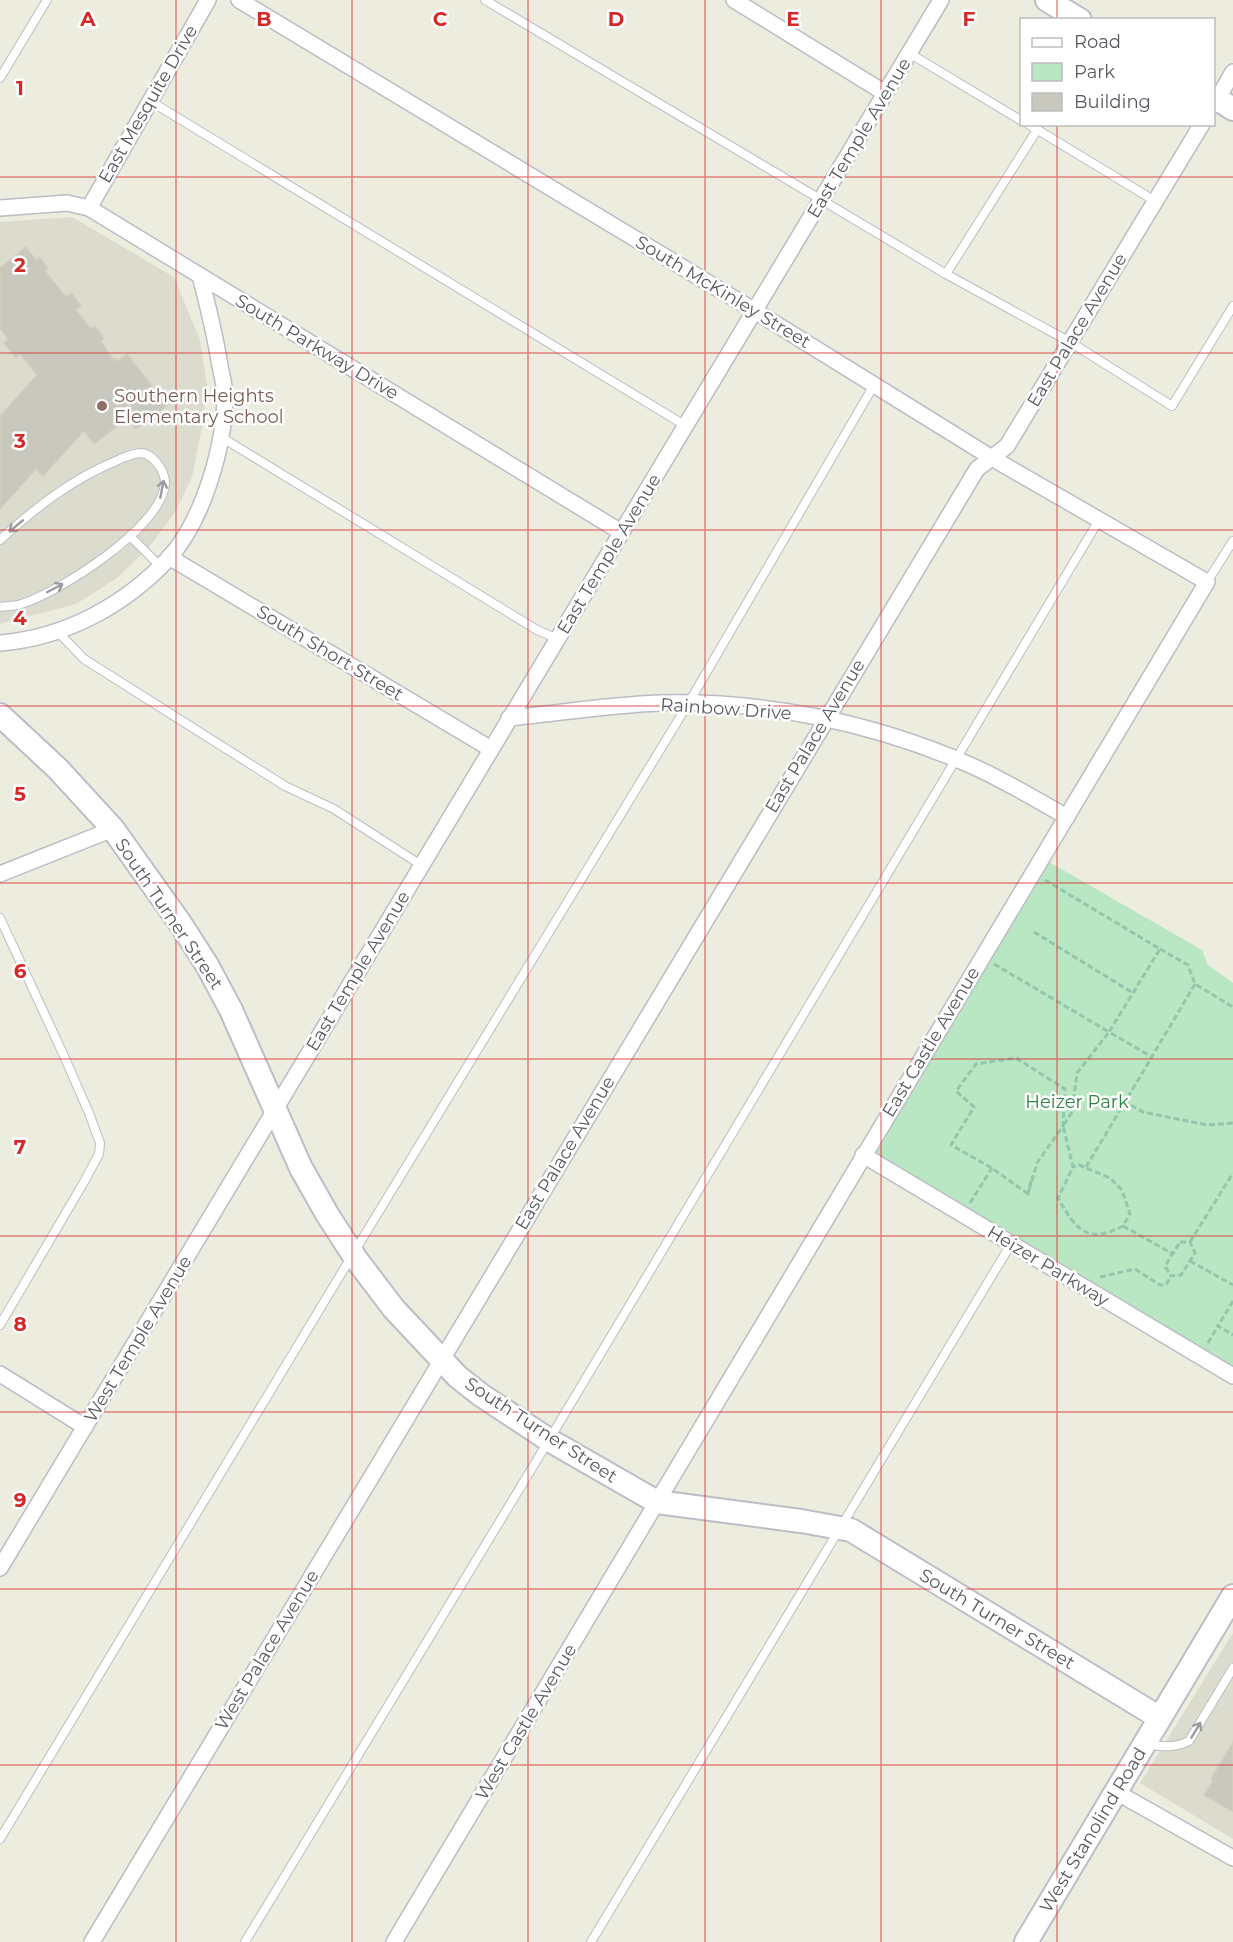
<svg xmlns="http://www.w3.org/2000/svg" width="1233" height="1942" font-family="Montserrat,sans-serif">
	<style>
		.education { fill: #dcdcce }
		.green { fill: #b9e6c3 }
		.building { fill: #c9c8be; stroke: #d1cfbd; stroke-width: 1.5 }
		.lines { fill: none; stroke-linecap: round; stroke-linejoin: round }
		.lane-casing { stroke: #bcbdc4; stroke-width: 10 }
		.street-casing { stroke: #bcbdc4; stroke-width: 18 }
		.secondary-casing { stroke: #bcbdc6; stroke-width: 26 }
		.path { stroke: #92c7ac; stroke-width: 3; stroke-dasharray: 6 3; stroke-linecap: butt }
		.lane { stroke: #fff; stroke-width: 8 }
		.street { stroke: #fff; stroke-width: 15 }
		.secondary { stroke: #fff; stroke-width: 22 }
		.oneway { stroke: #9b9ca0 }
		.grid { fill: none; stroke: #d62828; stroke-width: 1.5; stroke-opacity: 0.55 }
		.education-dot { fill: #8d6e63; stroke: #fff; stroke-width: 2 }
		.labels { text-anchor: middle; stroke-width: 5; stroke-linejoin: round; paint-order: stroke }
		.street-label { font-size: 18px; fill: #585a61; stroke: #fff }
		.education-label { font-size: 18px; fill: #785e54; stroke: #fff; text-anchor: start }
		.park-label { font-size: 18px; fill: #2e8244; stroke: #fff }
		.grid-label { font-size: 20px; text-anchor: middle; font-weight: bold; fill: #d62828; stroke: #fff; stroke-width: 5; stroke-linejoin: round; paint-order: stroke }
	</style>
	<rect width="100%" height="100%" fill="#ececdf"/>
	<g class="education">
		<polygon points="72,217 174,277 200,340 207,385 202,427 192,477 175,512 150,546 117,578 76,604 0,624 0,222"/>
		<polygon points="1233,1633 1233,1839 1140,1783"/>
	</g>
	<polygon class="green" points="1042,858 1202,950 1208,965 1233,983 1233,1376 863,1155"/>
	<g class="building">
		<polygon points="26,247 36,260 39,257 48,268 45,271 66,297 72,293 81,306 76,310 91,329 95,326 104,338 101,341 113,360 115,358 118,361 127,354 167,405 136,429 128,418 94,444 84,431 43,476 36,469 0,509 0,416 37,375 20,354 16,358 4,343 8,339 0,328 0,268"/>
		<polygon points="1233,1742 1233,1812 1204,1795 1213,1781 1211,1779"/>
	</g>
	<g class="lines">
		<g class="lane-casing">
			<g id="lane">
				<polyline points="485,0 946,274 1070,342 1172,406 1233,306"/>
				<polyline points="909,53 1022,121"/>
				<polyline points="0,78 47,0"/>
				<polyline points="150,101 686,426"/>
				<polyline points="1028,124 1155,201"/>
				<polyline points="946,274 1037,130"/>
				<polyline points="221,437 537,630 558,639"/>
				<polyline points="130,536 160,566"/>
				<path d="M0,540C35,508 72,479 116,461C124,457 133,453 142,453C148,454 153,458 157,463C162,469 165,475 165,483C164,526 56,595 18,605C12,606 6,606 0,607"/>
				<polyline points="1207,582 1233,541"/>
				<polyline points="58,632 84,659 285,786 334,809 421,865"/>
				<polyline points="0,918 64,1056 89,1113 100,1143 99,1154 84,1182 0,1325"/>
				<path d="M1146,1744C1162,1747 1175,1748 1189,1741L1233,1668"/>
				<polyline points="0,1839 353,1254 688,704 874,385"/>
				<polyline points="245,1942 549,1440 1099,520"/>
				<polyline points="591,1942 1011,1244"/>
			</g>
		</g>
		<g class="street-casing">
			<g id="street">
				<polyline points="239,0 755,311 992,458 1207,582 394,1942"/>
				<polyline points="734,0 885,93"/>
				<polyline points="1214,105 1233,72"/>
				<polyline points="0,208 67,203 89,208 621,532"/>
				<polyline points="89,208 208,0"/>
				<polyline points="169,557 491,749"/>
				<path d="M0,643C64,638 124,606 168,559C203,521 224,448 225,397C225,387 222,376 220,366C215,335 208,306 200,276"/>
				<path d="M509,718C559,713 609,705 659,703C765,700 874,723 970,765C1004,780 1035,799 1067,817"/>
				<polyline points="0,874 113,829"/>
				<polyline points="863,1155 1233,1376"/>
				<polyline points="0,1374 85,1427"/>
				<polyline points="0,1568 941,0"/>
				<polyline points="1116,1792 1233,1858"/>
				<polyline points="92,1942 977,469 1007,446 1202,124"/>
			</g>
		</g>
		<g class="secondary-casing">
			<g id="secondary">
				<polyline points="1047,0 1080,20"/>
				<polyline points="1214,97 1233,109"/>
				<polyline points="0,715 58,769 113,829 180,923 207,965 231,1010 301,1168 327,1214 356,1259 394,1309 458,1377 481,1395 549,1440 657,1502 801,1521 851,1530 1160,1718"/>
				<polyline points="1026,1942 1233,1596"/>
			</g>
		</g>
		<g class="path">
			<polyline points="1045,880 1160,949 1109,1032 1152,1057"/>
			<polyline points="1034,932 1133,993"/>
			<polyline points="1160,949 1188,965 1195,984 1233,1007"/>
			<path d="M994,964L1109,1032L1077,1073L1072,1112L1063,1126L1073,1167L1058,1198C1076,1229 1086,1245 1123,1226L1130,1214L1122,1190L1110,1178L1079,1165L1073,1167"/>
			<polyline points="1195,984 1125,1102 1143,1112 1207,1125 1233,1123"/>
			<polyline points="1086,1167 1125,1102"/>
			<polyline points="1028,1194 992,1168 951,1145 974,1107 956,1091 976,1064 1016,1058 1065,1089 1063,1126 1037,1163 1028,1194 1032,1176"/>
			<polyline points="970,1203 992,1168"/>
			<polyline points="1123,1226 1173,1254"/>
			<polygon points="1180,1242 1190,1242 1195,1253 1181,1275 1171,1276 1165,1266"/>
			<polyline points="1190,1242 1233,1173"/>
			<polyline points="1190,1261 1233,1285"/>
			<polyline points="1100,1277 1135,1269 1160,1285 1166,1285 1171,1276"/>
			<polyline points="1233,1301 1218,1326 1233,1335"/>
			<polyline points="1208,1343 1218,1326"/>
		</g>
		<use href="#lane" class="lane"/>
		<use href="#street" class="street"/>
		<use href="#secondary" class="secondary"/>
	</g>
	<defs><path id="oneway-shaft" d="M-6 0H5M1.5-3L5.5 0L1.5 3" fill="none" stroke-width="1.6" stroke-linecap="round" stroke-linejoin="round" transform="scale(1.5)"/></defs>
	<g class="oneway">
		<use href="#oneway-shaft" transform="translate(162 489) rotate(-79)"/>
		<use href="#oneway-shaft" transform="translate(16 526) rotate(140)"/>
		<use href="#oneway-shaft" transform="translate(55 588) rotate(-28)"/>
		<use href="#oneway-shaft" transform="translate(1196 1730) rotate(-59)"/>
	</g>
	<path class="grid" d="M176,0V1942M352,0V1942M528,0V1942M705,0V1942M881,0V1942M1057,0V20M1057,124V1942M0,177H1233M0,353H1233M0,530H1233M0,706H1233M0,883H1233M0,1059H1233M0,1236H1233M0,1412H1233M0,1589H1233M0,1765H1233"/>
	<circle class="education-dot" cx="102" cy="406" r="6"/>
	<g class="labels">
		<g class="street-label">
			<text transform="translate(148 104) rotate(-60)" y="6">East Mesquite Drive</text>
			<text transform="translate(859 138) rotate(-59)" y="6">East Temple Avenue</text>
			<text transform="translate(723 292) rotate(31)" y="6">South McKinley Street</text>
			<text transform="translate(1077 330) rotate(-59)" y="6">East Palace Avenue</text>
			<text transform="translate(317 347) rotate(31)" y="6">South Parkway Drive</text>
			<text transform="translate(609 554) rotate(-59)" y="6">East Temple Avenue</text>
			<text transform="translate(330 653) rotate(31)" y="6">South Short Street</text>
			<text transform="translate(726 709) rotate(4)" y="6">Rainbow Drive</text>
			<text transform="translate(815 736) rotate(-59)" y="6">East Palace Avenue</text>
			<text transform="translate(169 914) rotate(56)" y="6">South Turner Street</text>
			<text transform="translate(358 971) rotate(-59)" y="6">East Temple Avenue</text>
			<text transform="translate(931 1042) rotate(-59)" y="6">East Castle Avenue</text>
			<text transform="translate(565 1153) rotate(-59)" y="6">East Palace Avenue</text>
			<text transform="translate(1048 1266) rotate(31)" y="6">Heizer Parkway</text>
			<text transform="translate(138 1339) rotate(-59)" y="6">West Temple Avenue</text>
			<text transform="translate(541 1430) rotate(33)" y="6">South Turner Street</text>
			<text transform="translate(997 1619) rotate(31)" y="6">South Turner Street</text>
			<text transform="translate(267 1650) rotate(-59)" y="6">West Palace Avenue</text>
			<text transform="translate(526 1722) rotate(-59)" y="6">West Castle Avenue</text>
			<text transform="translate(1093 1830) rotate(-59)" y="6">West Stanolind Road</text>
		</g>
		<g class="education-label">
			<text x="114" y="402">Southern Heights<tspan x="114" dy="21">Elementary School</tspan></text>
		</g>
		<g class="park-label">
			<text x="1077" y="1108">Heizer Park</text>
		</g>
	</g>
	<g class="grid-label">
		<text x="88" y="26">A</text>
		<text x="264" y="26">B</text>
		<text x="440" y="26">C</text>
		<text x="616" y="26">D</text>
		<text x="793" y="26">E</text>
		<text x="969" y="26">F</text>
		<text x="20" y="95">1</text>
		<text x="20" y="272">2</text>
		<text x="20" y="448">3</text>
		<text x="20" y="625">4</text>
		<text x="20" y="801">5</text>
		<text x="20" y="978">6</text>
		<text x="20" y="1154">7</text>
		<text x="20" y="1331">8</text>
		<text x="20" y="1507">9</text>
	</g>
	<rect x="1020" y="18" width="195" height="108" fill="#ffffff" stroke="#bcbdc0" stroke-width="1.5"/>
	<rect x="1032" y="38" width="30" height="9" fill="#ffffff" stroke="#bcbdc0" stroke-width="1.5"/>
	<text x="1074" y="48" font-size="18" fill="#585a61">Road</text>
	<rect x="1032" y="63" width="30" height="18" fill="#b9e6c3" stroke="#bcbdc0" stroke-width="1.5"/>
	<text x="1074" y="78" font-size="18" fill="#585a61">Park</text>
	<rect x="1032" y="93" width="30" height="18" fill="#c9c8be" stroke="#bcbdc0" stroke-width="1.5"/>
	<text x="1074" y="108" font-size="18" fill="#585a61">Building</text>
</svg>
